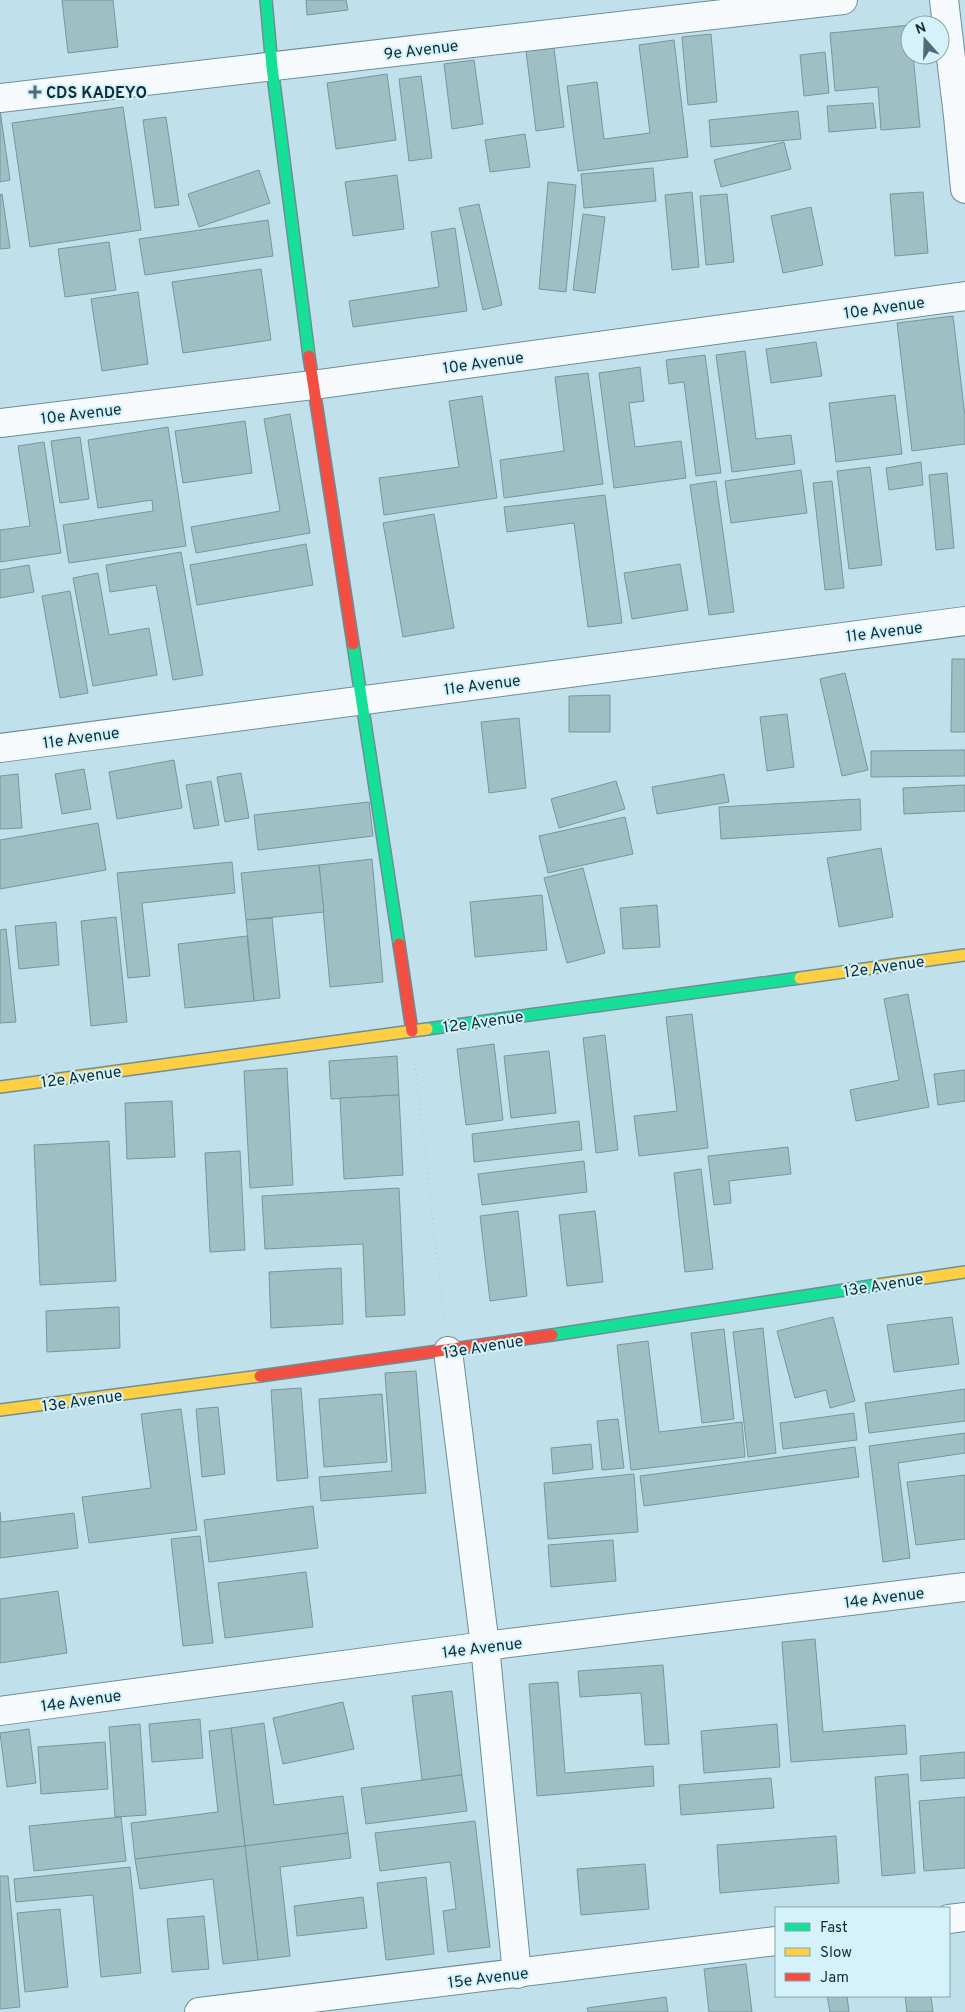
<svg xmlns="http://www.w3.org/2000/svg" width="965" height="2012" font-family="Overpass,sans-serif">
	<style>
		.building { fill: #a0bfc4; stroke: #77979c }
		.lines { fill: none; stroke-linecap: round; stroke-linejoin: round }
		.street-casing { stroke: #6e8e97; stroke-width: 30 }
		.fast-casing { stroke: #6e8e97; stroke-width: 14 }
		.slow-casing { stroke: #6e8e97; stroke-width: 14 }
		.jam-casing { stroke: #6e8e97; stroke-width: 14 }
		.path { stroke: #c5cfd2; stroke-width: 3; stroke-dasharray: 1 4; stroke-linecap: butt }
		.street { stroke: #f6fafc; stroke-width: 28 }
		.fast { stroke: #16e098; stroke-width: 11 }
		.slow { stroke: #ffcf43; stroke-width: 11 }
		.jam { stroke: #f24e42; stroke-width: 11 }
		.poi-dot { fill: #4c6d77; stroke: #d5f2fb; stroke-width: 2 }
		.labels { text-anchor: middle; stroke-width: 4; stroke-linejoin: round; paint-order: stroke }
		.street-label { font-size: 16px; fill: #0e2f38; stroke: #d5f2fb }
		.poi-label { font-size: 16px; font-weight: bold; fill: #0e2f38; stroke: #d5f2fb; text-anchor: start }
	</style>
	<rect width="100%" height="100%" fill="#c0e1eb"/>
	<g class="building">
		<polygon points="62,0 113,0 118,47 68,53"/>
		<polygon points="306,0 346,0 348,10 307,15"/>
		<polygon points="910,25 910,55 913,55 920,127 881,130 878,87 835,91 830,33"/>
		<polygon points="711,34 717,102 688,105 682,37"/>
		<polygon points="674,40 688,157 578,171 567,86 597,82 604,139 650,133 639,45"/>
		<polygon points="554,48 564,127 536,131 526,51"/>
		<polygon points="825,52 829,93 804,96 800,55"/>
		<polygon points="474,60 483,124 452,129 444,64"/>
		<polygon points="387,74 396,140 336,149 327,83"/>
		<polygon points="421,76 432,158 409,161 399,79"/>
		<polygon points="873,103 876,128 829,132 827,106"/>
		<polygon points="123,107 141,230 30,247 12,123"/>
		<polygon points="0,110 10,180 0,182"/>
		<polygon points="798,111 801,139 711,147 709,120"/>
		<polygon points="166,117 179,205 155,208 143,120"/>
		<polygon points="525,134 530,167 490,172 485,140"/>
		<polygon points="784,142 791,169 721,187 714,160"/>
		<polygon points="653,168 656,201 584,208 581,174"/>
		<polygon points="259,170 270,203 199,227 188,194"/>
		<polygon points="397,175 404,229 353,236 345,182"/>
		<polygon points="548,182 576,185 566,292 539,289"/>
		<polygon points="692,192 699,267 672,270 665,195"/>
		<polygon points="923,192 928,253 895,256 890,194"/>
		<polygon points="2,194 10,248 0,249 0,195"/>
		<polygon points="727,194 734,262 706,265 700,196"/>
		<polygon points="479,204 502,305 483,310 459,208"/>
		<polygon points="811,207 823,265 783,273 771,216"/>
		<polygon points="583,214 605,217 595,293 573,290"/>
		<polygon points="268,220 273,256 145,275 139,239"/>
		<polygon points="455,228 467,311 353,327 349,301 439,287 431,232"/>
		<polygon points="109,242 116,290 65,297 58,249"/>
		<polygon points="261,269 271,340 183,353 172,282"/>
		<polygon points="138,292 148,364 102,371 91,299"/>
		<polygon points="953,316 965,416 965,444 912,451 897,323"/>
		<polygon points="816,342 822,376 771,383 766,349"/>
		<polygon points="745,351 756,439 791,435 795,464 732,472 716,355"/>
		<polygon points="705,355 721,473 696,476 684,382 669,384 666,360"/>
		<polygon points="640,367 644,401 629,403 635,447 681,441 686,478 614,488 599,373"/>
		<polygon points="588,373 603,484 504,498 500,460 564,451 555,377"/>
		<polygon points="895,395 902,454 836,462 829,403"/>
		<polygon points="482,396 497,498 384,515 379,478 459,467 449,401"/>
		<polygon points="290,414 310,533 196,553 191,527 280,511 264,419"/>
		<polygon points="245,421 252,473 183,483 175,431"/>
		<polygon points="168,427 186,546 69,563 63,525 153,511 152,500 98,508 88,440"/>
		<polygon points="80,437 89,499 60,503 51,441"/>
		<polygon points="44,442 61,553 0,562 0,530 30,526 18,446"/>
		<polygon points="921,462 923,485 889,490 886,468"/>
		<polygon points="870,467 882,565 849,569 837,471"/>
		<polygon points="801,470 807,513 731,523 725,481"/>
		<polygon points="947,473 954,548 936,550 929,475"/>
		<polygon points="716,481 734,612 709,615 690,485"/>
		<polygon points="832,481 844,588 825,590 813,483"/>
		<polygon points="605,495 622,623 588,627 574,523 507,532 504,507"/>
		<polygon points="434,514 454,628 403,637 383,523"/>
		<polygon points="306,544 313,585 197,605 190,565"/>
		<polygon points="181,552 203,675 173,680 156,585 110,592 106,565"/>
		<polygon points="680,564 688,610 632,619 624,573"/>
		<polygon points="29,565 34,592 0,598 0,570"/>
		<polygon points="98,573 109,635 149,628 157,675 93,686 73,578"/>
		<polygon points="70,591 88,693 60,698 42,596"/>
		<polygon points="952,659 965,659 965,732 951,732"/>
		<polygon points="845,673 868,770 842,776 820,679"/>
		<polygon points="610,695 610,732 569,732 569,696"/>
		<polygon points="787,714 794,767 767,771 760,717"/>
		<polygon points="519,718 526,788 489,793 481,722"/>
		<polygon points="965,750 965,776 871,777 871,751"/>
		<polygon points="174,760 182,808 117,819 109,772"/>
		<polygon points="84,769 91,809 62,814 55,774"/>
		<polygon points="241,773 249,818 225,822 217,777"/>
		<polygon points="18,774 22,828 0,829 0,776"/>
		<polygon points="724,774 729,802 657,814 652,787"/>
		<polygon points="211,781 219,825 194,829 186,785"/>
		<polygon points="616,781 625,809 559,828 551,799"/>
		<polygon points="965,785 965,811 904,814 903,788"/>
		<polygon points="860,799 861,830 721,839 719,807"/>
		<polygon points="369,802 373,836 258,850 254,815"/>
		<polygon points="625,817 633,854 548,873 539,836"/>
		<polygon points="98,823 106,870 0,889 0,840"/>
		<polygon points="881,848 893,917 839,927 827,858"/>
		<polygon points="372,859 383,982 330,987 319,865"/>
		<polygon points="232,862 235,893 142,903 150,976 128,978 117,873"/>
		<polygon points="319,865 324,912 246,920 241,873"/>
		<polygon points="583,868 605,953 567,963 544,878"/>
		<polygon points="542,895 547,950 475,957 470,902"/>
		<polygon points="657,905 660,947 623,949 620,908"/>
		<polygon points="116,917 127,1022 91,1026 81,921"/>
		<polygon points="272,918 280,998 254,1001 246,920"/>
		<polygon points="56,922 59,965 19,969 15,926"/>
		<polygon points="6,929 16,1022 0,1023 0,930"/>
		<polygon points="247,936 254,1001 185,1008 178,944"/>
		<polygon points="908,994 929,1107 856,1121 850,1090 899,1080 884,999"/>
		<polygon points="692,1014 708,1148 639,1156 634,1116 677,1111 666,1017"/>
		<polygon points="605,1035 618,1150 596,1153 583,1038"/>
		<polygon points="494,1044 503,1120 466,1125 457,1049"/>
		<polygon points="549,1051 556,1113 511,1118 504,1056"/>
		<polygon points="397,1056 399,1095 331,1099 329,1061"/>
		<polygon points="287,1068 293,1185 250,1188 244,1071"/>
		<polygon points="965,1070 965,1101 938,1105 934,1074"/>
		<polygon points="399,1095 403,1175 344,1179 340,1098"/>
		<polygon points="172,1101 175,1157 127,1159 125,1103"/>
		<polygon points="579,1121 582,1150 474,1162 472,1134"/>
		<polygon points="109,1141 116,1281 40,1285 34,1145"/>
		<polygon points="788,1147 791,1174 729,1181 731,1203 714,1205 708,1156"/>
		<polygon points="240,1151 245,1250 210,1252 205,1153"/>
		<polygon points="584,1161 587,1192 482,1205 478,1174"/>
		<polygon points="701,1169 713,1269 685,1272 674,1173"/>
		<polygon points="399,1188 405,1315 366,1317 363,1244 265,1249 262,1196"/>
		<polygon points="518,1211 527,1296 490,1301 480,1216"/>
		<polygon points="595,1211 603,1282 567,1286 559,1215"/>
		<polygon points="341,1268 343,1324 271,1328 269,1272"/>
		<polygon points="119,1307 120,1348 47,1352 46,1311"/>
		<polygon points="833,1317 855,1401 830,1408 826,1390 795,1398 777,1331"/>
		<polygon points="952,1317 959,1364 894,1372 887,1325"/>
		<polygon points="763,1328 776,1453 748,1457 733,1332"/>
		<polygon points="724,1329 734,1419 702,1423 691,1333"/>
		<polygon points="648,1341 659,1432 742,1422 745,1457 631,1470 617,1345"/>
		<polygon points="416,1371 426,1493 321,1501 319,1477 392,1471 385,1373"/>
		<polygon points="301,1388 308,1478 277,1481 271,1390"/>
		<polygon points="965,1389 965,1421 869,1433 865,1403"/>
		<polygon points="382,1394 387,1462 324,1467 319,1399"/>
		<polygon points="218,1407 225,1474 202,1477 196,1409"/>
		<polygon points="181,1409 197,1530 89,1543 82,1497 151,1488 141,1414"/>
		<polygon points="854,1413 857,1440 783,1449 780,1423"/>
		<polygon points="618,1419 624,1468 602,1470 597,1421"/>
		<polygon points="965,1433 965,1453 898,1463 910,1558 883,1562 869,1446"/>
		<polygon points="591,1444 593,1469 553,1474 551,1448"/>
		<polygon points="855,1447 859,1477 644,1506 640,1476"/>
		<polygon points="634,1474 638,1532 548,1539 544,1483"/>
		<polygon points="965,1475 965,1539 916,1545 907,1482"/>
		<polygon points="313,1506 318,1548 209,1562 204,1520"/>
		<polygon points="0,1512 1,1522 74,1513 78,1548 0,1558"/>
		<polygon points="200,1536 213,1643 183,1646 171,1539"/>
		<polygon points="613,1540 616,1581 551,1587 548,1545"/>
		<polygon points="306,1572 313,1627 225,1638 218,1583"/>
		<polygon points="58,1591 67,1653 0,1663 0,1599"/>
		<polygon points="815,1639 823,1732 905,1725 907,1754 791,1762 782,1642"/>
		<polygon points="663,1665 669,1744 645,1745 641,1693 580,1697 578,1671"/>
		<polygon points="558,1682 565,1773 653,1766 654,1786 537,1796 529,1684"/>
		<polygon points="452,1691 462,1775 422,1780 412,1696"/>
		<polygon points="343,1702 354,1749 283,1764 273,1718"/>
		<polygon points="200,1719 203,1758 152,1762 149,1724"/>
		<polygon points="264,1723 274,1805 343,1796 348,1833 245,1846 231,1728"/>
		<polygon points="140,1724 146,1815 115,1817 109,1727"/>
		<polygon points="777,1724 780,1767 704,1773 701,1731"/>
		<polygon points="231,1728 245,1846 135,1859 131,1823 218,1812 209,1731"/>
		<polygon points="29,1729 36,1783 7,1787 0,1733"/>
		<polygon points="105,1742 108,1789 41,1794 38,1747"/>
		<polygon points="965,1752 965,1778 921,1781 920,1756"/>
		<polygon points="908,1774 915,1873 882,1876 875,1777"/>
		<polygon points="462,1775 467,1811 366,1824 361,1788"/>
		<polygon points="771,1778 774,1808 681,1815 679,1785"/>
		<polygon points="965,1797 965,1868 924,1871 919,1801"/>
		<polygon points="121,1817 126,1861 34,1871 29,1826"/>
		<polygon points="475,1821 490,1947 448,1952 443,1911 456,1909 450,1862 380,1871 375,1833"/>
		<polygon points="348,1833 351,1858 280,1867 290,1956 258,1960 245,1846"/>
		<polygon points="836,1836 839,1883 720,1893 717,1845"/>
		<polygon points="245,1846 258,1960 223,1964 213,1879 140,1889 135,1859"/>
		<polygon points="645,1864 649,1909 581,1915 577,1869"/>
		<polygon points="130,1867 141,1973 101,1977 93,1895 16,1902 14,1879"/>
		<polygon points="0,1876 8,1876 20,2007 0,2009"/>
		<polygon points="426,1877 434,1954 386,1960 377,1883"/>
		<polygon points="363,1897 367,1928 297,1936 294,1906"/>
		<polygon points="60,1909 68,1987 25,1992 17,1913"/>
		<polygon points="204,1916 209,1969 172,1972 167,1919"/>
		<polygon points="746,1964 752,2012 709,2012 704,1969"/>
		<polygon points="827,1996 847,1996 849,2012 830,2012"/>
		<polygon points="905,1996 931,1996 933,2012 907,2012"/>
		<polygon points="666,1997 668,2012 588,2012 587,2008"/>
	</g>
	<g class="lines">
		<g class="street-casing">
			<g id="street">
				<polyline points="944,0 958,116 965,189"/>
				<polyline points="0,98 843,0"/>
				<polyline points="0,423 313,385 965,296"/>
				<polyline points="0,748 965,621"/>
				<polyline points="448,1351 485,1646 517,1974"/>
				<polyline points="0,1711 485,1646 965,1587"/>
				<polyline points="949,1919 965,1917"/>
				<polyline points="199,2012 776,1941"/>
			</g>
		</g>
		<g class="fast-casing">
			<g id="fast">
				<polyline points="266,0 272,67 309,356"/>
				<polyline points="353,644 399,944"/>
				<polyline points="427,1029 800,978"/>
				<polyline points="552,1335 877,1285"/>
			</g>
		</g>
		<g class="slow-casing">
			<g id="slow">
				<polyline points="800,978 965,955"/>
				<polyline points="0,1087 427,1029"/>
				<polyline points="877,1285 965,1272"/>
				<polyline points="0,1410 260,1376"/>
			</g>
		</g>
		<g class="jam-casing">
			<g id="jam">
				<polyline points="309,356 353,644"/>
				<polyline points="399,944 412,1031"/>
				<polyline points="260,1376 552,1335"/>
			</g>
		</g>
		<polyline class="path" points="415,1064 444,1318"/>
		<use href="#street" class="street"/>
		<use href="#fast" class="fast"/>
		<use href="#slow" class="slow"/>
		<use href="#jam" class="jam"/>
	</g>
	<path class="poi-dot" d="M32.5 84.5h5v5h5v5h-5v5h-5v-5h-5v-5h5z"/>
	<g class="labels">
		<g class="street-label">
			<text transform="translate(421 49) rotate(-7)" y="6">9e Avenue</text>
			<text transform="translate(884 307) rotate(-8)" y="6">10e Avenue</text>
			<text transform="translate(483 362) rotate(-8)" y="6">10e Avenue</text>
			<text transform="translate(81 413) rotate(-7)" y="6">10e Avenue</text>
			<text transform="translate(884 631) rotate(-7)" y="6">11e Avenue</text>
			<text transform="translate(482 684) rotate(-7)" y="6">11e Avenue</text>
			<text transform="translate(81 737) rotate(-8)" y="6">11e Avenue</text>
			<text transform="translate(884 966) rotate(-8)" y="6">12e Avenue</text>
			<text transform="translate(483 1021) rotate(-8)" y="6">12e Avenue</text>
			<text transform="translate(81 1076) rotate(-8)" y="6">12e Avenue</text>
			<text transform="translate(883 1284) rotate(-9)" y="6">13e Avenue</text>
			<text transform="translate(483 1346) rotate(-9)" y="6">13e Avenue</text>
			<text transform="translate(82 1400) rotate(-8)" y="6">13e Avenue</text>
			<text transform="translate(884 1597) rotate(-7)" y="6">14e Avenue</text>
			<text transform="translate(482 1647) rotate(-7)" y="6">14e Avenue</text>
			<text transform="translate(81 1700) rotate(-8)" y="6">14e Avenue</text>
			<text transform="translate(488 1977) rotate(-7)" y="6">15e Avenue</text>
		</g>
		<g class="poi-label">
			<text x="46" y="98">CDS KADEYO</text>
		</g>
	</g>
	<rect x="775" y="1907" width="175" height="90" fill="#d5f2fb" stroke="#85a4ad"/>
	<rect x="785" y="1923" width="25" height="8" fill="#16e098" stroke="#85a4ad"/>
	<text x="820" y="1932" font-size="15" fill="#0e2f38">Fast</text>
	<rect x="785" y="1948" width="25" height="8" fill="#ffcf43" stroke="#85a4ad"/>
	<text x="820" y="1957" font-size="15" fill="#0e2f38">Slow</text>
	<rect x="785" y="1973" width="25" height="8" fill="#f24e42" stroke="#85a4ad"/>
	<text x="820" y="1982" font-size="15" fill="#0e2f38">Jam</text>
	<g transform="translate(925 40) rotate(340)"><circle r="24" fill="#d5f2fb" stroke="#85a4ad"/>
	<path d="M0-4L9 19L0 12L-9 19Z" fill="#4c6d77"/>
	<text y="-8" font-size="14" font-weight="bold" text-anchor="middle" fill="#0e2f38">N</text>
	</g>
</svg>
